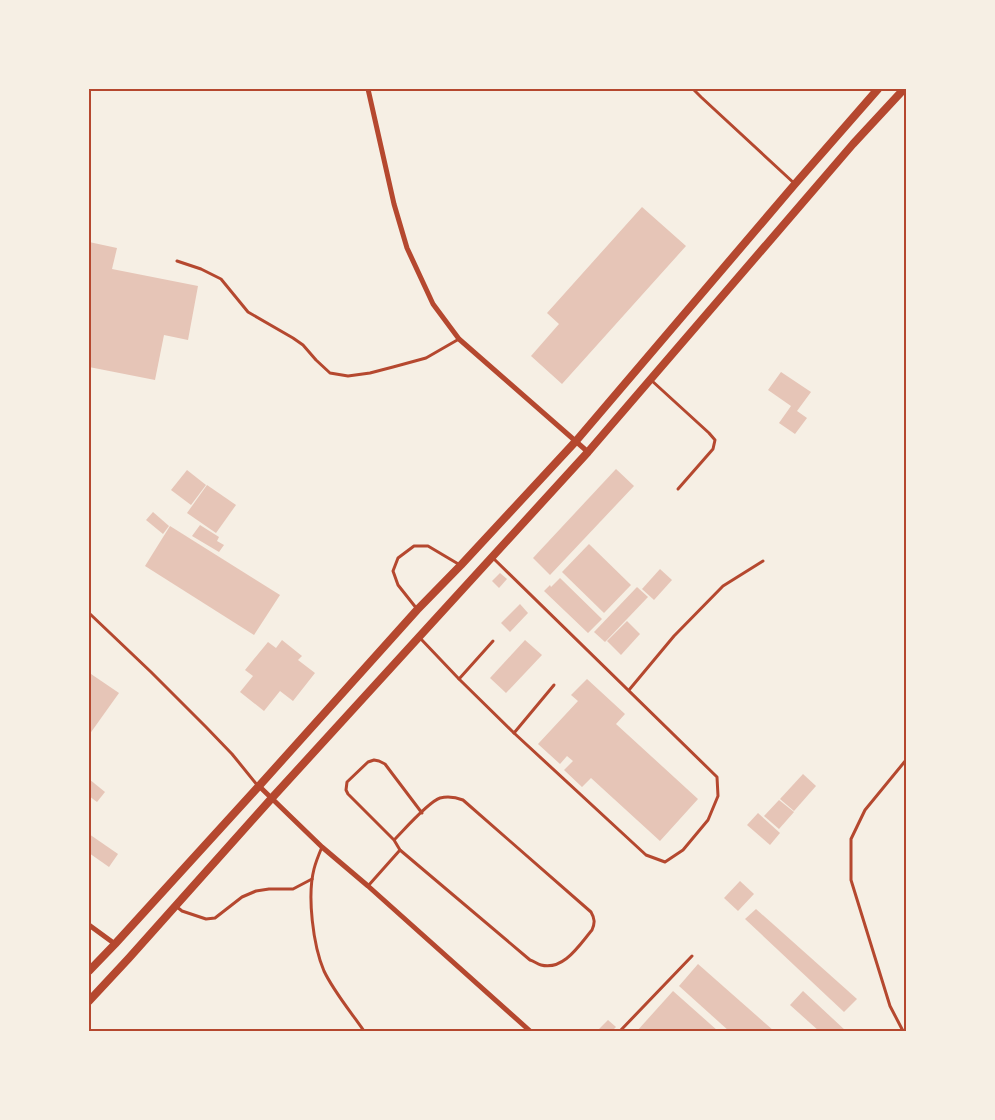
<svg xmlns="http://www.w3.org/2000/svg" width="995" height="1120" font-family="Helvetica,sans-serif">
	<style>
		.building { fill: #e6c5b7 }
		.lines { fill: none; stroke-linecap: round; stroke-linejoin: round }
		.service { stroke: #b5482f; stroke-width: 3 }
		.minor { stroke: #b5482f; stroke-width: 5 }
		.secondary { stroke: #b5482f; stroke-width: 8 }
		.neatline { fill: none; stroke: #b5482f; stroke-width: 2 }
	</style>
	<rect width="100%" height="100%" fill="#f6efe4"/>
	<g class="building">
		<polygon points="642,207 686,246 562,384 531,356 559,324 547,313"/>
		<polygon points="89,242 117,248 112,269 198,286 188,340 164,335 155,380 89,367"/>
		<polygon points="781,372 811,392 797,411 807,418 795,434 779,423 791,406 768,390"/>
		<polygon points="616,469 634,486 550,575 533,558"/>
		<polygon points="187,470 206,485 191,505 171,490"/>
		<polygon points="207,485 236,505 216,533 187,513"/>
		<polygon points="153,512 169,526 163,534 146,520"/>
		<polygon points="200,525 219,537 217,541 224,545 219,552 192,536"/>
		<polygon points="170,526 280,595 254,635 145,566"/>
		<polygon points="589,544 631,585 604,613 562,572"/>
		<polygon points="660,569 672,580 654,600 642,589"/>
		<polygon points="500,573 507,579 499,588 492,581"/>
		<polygon points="560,578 602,619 588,633 544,591 550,585 551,587"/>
		<polygon points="637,587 648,597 605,642 594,632"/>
		<polygon points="520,604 528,613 510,632 501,623"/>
		<polygon points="627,621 640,634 621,655 607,641"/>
		<polygon points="282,640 302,656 298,660 315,673 293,701 280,691 264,711 240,692 253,676 245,670 268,642 276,648"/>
		<polygon points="525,640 542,655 506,693 490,678"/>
		<polygon points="91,674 119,693 89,735 89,677"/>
		<polygon points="587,679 625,714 616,724 698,799 660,841 591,778 582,787 564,770 573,761 567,756 560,764 538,744 578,701 571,695"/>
		<polygon points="803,774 816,786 794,811 780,799"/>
		<polygon points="89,779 105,792 97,802 89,796"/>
		<polygon points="779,800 794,812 779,829 764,816"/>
		<polygon points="758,813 780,833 770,845 747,825"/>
		<polygon points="89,834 118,854 109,867 89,853"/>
		<polygon points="740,881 754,894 738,911 724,898"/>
		<polygon points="756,909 857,999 844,1012 745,919"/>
		<polygon points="698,964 774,1031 729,1031 679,986"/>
		<polygon points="673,991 718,1031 637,1031"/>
		<polygon points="803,991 846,1031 819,1031 790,1005"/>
		<polygon points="608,1020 616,1027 612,1031 597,1031"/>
	</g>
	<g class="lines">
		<g class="service">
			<polyline points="693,89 701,97 795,184"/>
			<polyline points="177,261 201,269 221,279 248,312 293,338 303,345 316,360 330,373 348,376 370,373 393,367 426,358 459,339"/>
			<polyline points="651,380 709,433 715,440 713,449 678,489"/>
			<polyline points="417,609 398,585 393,571 398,558 414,546 428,546 460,565"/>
			<polyline points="89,613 151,672 206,727 232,754 258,786"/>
			<polyline points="420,638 459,679 514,733 646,855 665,862 683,850 708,820 718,796 717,777 493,558"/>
			<polyline points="459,679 493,641"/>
			<polyline points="629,690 674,636 723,586 763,561"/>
			<polyline points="514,733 554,685"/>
			<path d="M394,840C404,830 428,802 440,798C449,796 455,797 463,800L591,912C595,919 595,923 592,930C580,944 564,971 541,965C537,964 534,961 530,960L400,850L394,840L348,794L346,790L347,782L368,762L374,760L379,761L385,764L391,772L422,813"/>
			<path d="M322,847C319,854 316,861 314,869C307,896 313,945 324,971C334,992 351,1012 364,1031"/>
			<polyline points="368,886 400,850"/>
			<polyline points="177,907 182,911 206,919 215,918 242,897 256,891 269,889 293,889 312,879"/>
			<polyline points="620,1031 692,956"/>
			<polyline points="903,1031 890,1006 851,880 851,839 865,810 906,760"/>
		</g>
		<g class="minor">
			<polyline points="368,89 394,204 407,248 433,304 459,339 588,452"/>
			<polyline points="259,786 322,847 368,886 530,1031"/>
			<polyline points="89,925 115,944"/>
		</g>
		<g class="secondary">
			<polyline points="89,971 115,944 259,786 417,610 461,565 576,441 795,184 878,89"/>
			<polyline points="89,1001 129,958 271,799 588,452 853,144 904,89"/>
		</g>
	</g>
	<rect width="995" height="1120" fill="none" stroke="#f6efe4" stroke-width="180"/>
	<rect x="90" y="90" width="815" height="940" class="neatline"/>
</svg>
